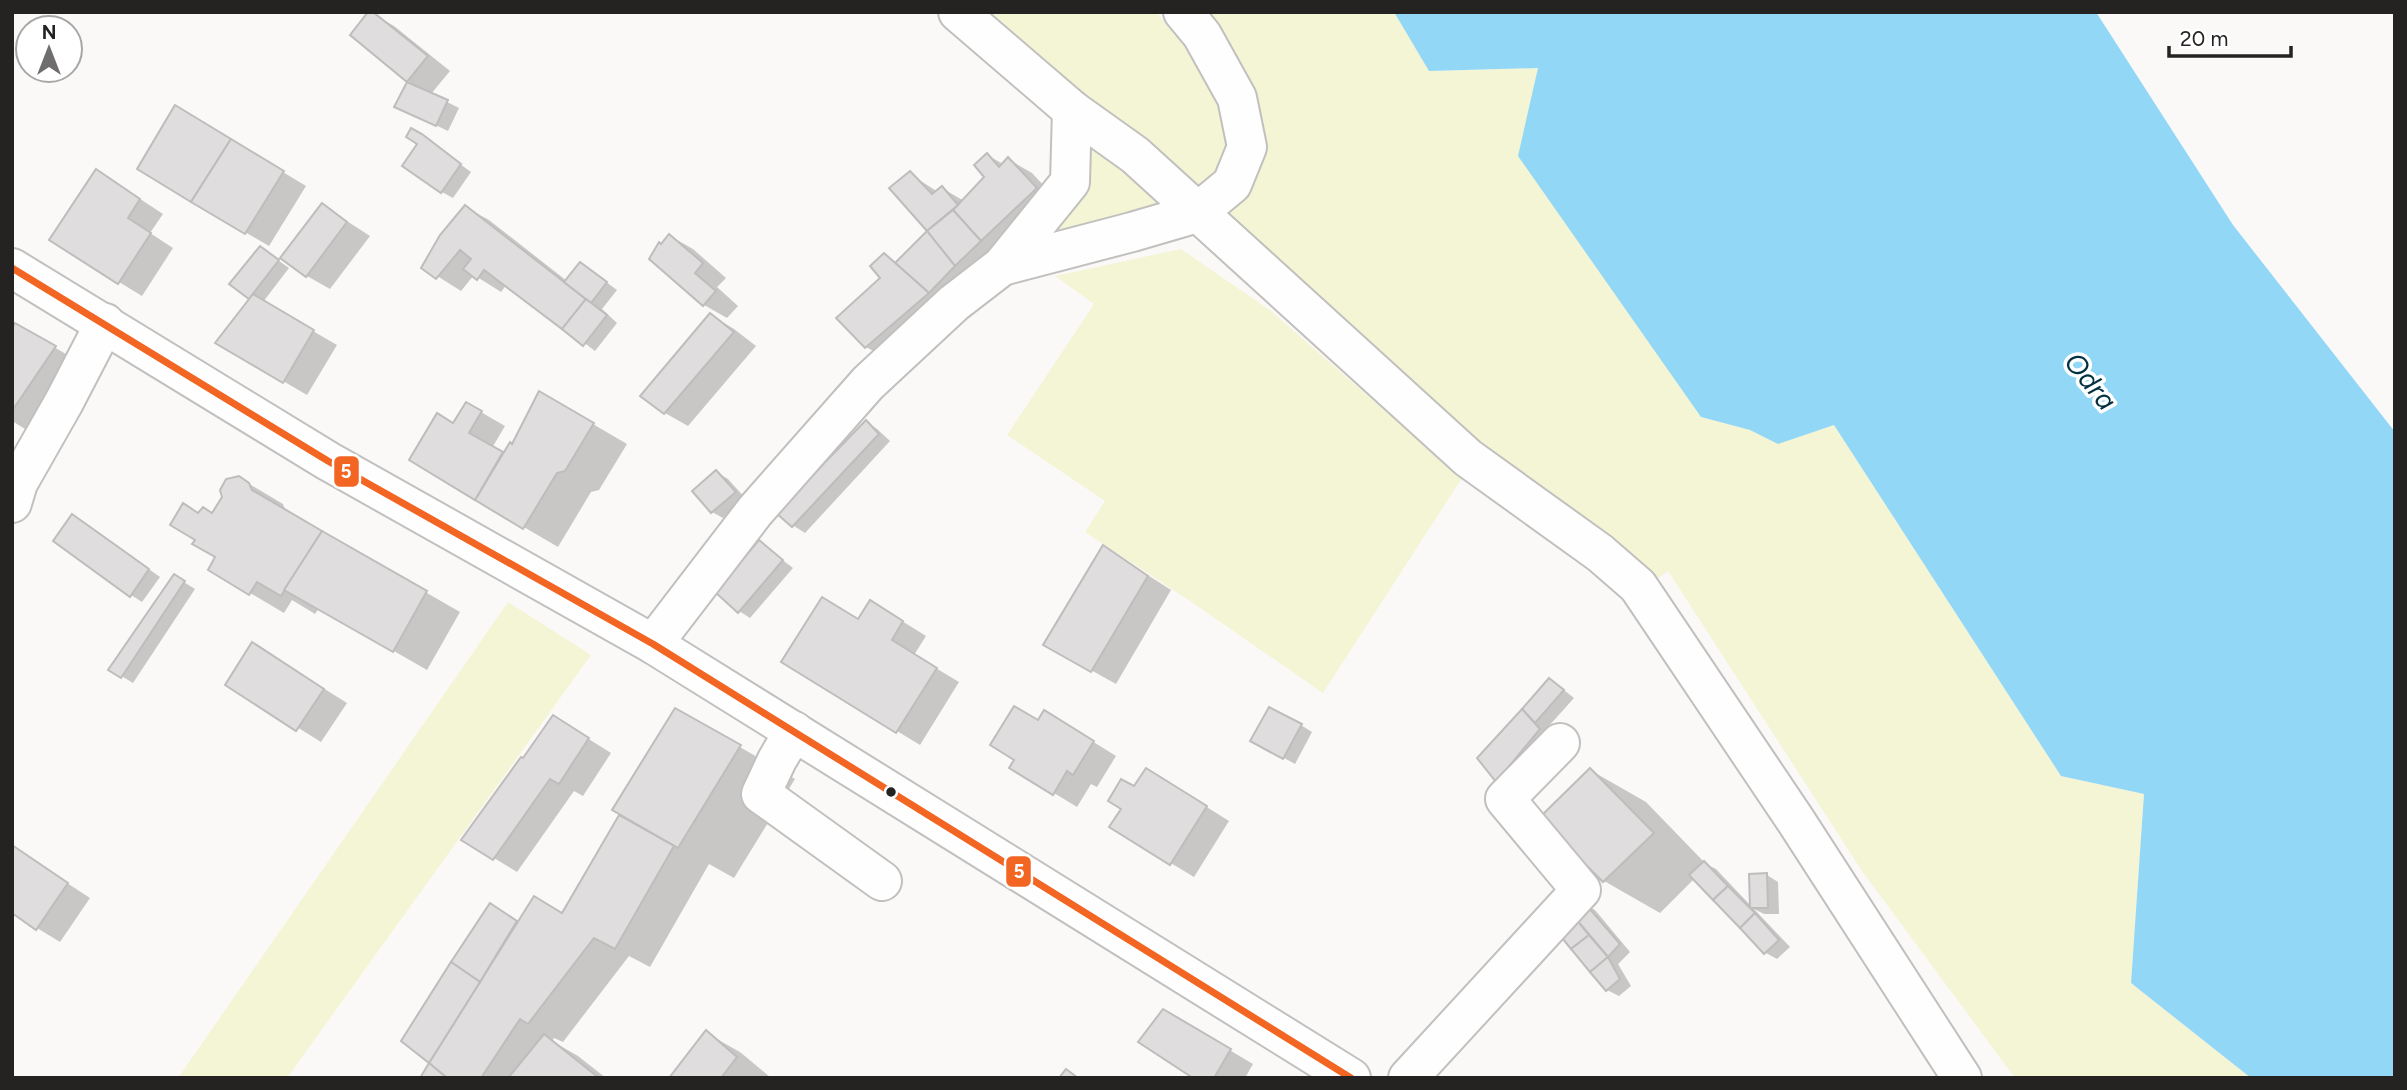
<svg xmlns="http://www.w3.org/2000/svg" width="2407" height="1090" font-family="Figtree,sans-serif">
	<style>
		.green { fill: #f3f5d5 }
		.water { fill: #93d7f7 }
		.shadow { fill: #0003 }
		.building { fill: #dfdddd; stroke: #bebdbc; stroke-width: 2 }
		.lines { fill: none; stroke-linecap: round; stroke-linejoin: round }
		.minor-casing { stroke: #c2c0be; stroke-width: 42 }
		.minor { stroke: #fefefe; stroke-width: 38 }
		.bus-1-casing { stroke: #fff; stroke-width: 12 }
		.bus-1 { stroke: #f26522; stroke-width: 7 }
		.bus-dot { fill: #252322; stroke: #fff; stroke-width: 2.5 }
		.labels { text-anchor: middle; stroke-width: 7; stroke-linejoin: round; paint-order: stroke }
		.water-label { font-size: 28px; font-style: italic; fill: #033144; stroke: #fff }
		.line-badge { stroke: #fff; stroke-width: 2.5 }
		.badge-label { font-size: 19px; text-anchor: middle; font-weight: bold; fill: #fff }
	</style>
	<rect width="100%" height="100%" fill="#fbf9f7"/>
	<g class="green">
		<path d="M975,12H1157C1178,45 1212,63 1227,103C1232,115 1228,153 1228,168L1193,195Z"/>
		<polygon points="1190,12 1394,12 1430,71 1539,68 1701,417 1750,430 1778,443 1834,425 2061,776 2144,794 2131,983 2251,1078 2015,1078 1862,871 1668,571 1657,579 1469,441 1226,217 1232,209 1250,165"/>
		<polygon points="1081,127 1181,209 1025,255"/>
		<polygon points="1181,249 1271,311 1462,478 1323,693 1190,601 1085,532 1105,501 1007,435 1094,304 1055,276"/>
		<polygon points="508,602 591,655 287,1078 178,1078"/>
	</g>
	<polygon class="water" points="1394,12 2096,12 2233,225 2395,432 2395,1078 2251,1078 2131,983 2144,794 2061,776 1834,425 1778,444 1750,430 1701,417 1518,156 1538,68 1429,71"/>
	<g class="shadow">
		<polygon points="371,13 394,26 450,71 431,94 459,108 448,131 396,106 410,82 352,35"/>
		<polygon points="199,121 306,186 269,246 245,232"/>
		<polygon points="423,137 471,172 453,198 442,192"/>
		<polygon points="987,155 1003,164 1008,159 1032,173 1059,202 994,246 969,269 889,360 866,347 883,278 884,255 898,263 931,229 928,229 910,174 938,192 942,188 964,201 987,178"/>
		<polygon points="119,185 163,214 150,233 173,248 142,296 119,282"/>
		<polygon points="322,205 370,236 330,289 307,276"/>
		<polygon points="465,207 489,220 567,281 591,271 617,290 602,309 617,323 595,351 507,284 501,292 474,275 461,291 423,267"/>
		<polygon points="670,236 693,249 726,278 717,287 738,306 727,318 704,305 662,246"/>
		<polygon points="261,248 289,268 263,302 337,345 307,395 218,343 252,298 232,283"/>
		<polygon points="711,315 734,329 756,346 688,426 665,413"/>
		<polygon points="16,325 78,361 30,432 12,421 12,331"/>
		<polygon points="540,393 627,444 599,490 591,492 558,547 476,499 454,425 467,404 505,426 492,448 504,455 513,446"/>
		<polygon points="866,422 877,429 890,441 805,533 794,526 779,513"/>
		<polygon points="716,472 728,479 746,499 723,518 712,512"/>
		<polygon points="239,478 283,504 286,512 460,612 427,670 319,608 315,614 292,600 284,613 211,570 218,557 200,515 213,514"/>
		<polygon points="84,523 160,577 142,602 131,595"/>
		<polygon points="760,543 793,568 750,618 739,611"/>
		<polygon points="1104,547 1171,590 1116,684 1046,645"/>
		<polygon points="174,576 195,589 133,683 110,669"/>
		<polygon points="894,616 926,636 914,655 959,682 920,745 784,662 859,620"/>
		<polygon points="253,644 347,703 321,742 228,684"/>
		<polygon points="1560,687 1574,698 1548,727 1562,743 1521,794 1479,758 1523,710"/>
		<polygon points="676,710 795,779 734,878 709,864 650,967 629,956 563,1042 554,1038 552,1041 578,1056 606,1078 422,1078 432,1063 404,1041 490,905 516,920 429,1060 432,1062 535,898 563,914 619,817 631,824 633,821 614,810"/>
		<polygon points="1039,722 1068,726 1116,756 1097,787 1091,784 1077,807 1054,793"/>
		<polygon points="1301,725 1312,732 1295,764 1253,741"/>
		<polygon points="576,731 611,753 583,796 574,791 517,872 494,858"/>
		<polygon points="1590,770 1646,802 1706,864 1716,869 1752,907 1767,875 1778,882 1779,914 1764,914 1754,909 1790,947 1777,959 1766,953 1695,878 1660,913 1557,854"/>
		<polygon points="1170,784 1229,821 1194,877 1111,827 1135,788"/>
		<polygon points="12,847 90,898 60,942 37,928"/>
		<polygon points="1583,903 1595,910 1630,952 1618,964 1631,986 1619,996 1607,990 1557,928"/>
		<polygon points="1164,1011 1253,1064 1245,1078 1196,1078"/>
		<polygon points="706,1033 740,1052 770,1077 671,1078"/>
	</g>
	<g class="building">
		<polygon points="368,12 373,12 428,56 407,82 350,35"/>
		<polygon points="407,82 448,100 436,126 394,107"/>
		<polygon points="175,105 231,139 191,202 137,169"/>
		<polygon points="411,128 422,134 461,164 441,193 402,166 417,144 406,137"/>
		<polygon points="231,139 284,171 245,234 191,202"/>
		<polygon points="987,153 999,167 1008,157 1037,188 981,241 953,210 984,177 974,165"/>
		<polygon points="96,169 140,199 128,218 151,233 118,284 49,240"/>
		<polygon points="910,171 932,194 942,186 958,205 927,231 889,188"/>
		<polygon points="322,203 347,222 306,277 280,258"/>
		<polygon points="465,205 586,299 562,329 484,270 477,280 463,269 471,259 460,250 436,279 421,268 440,235"/>
		<polygon points="953,210 981,241 955,266 927,231"/>
		<polygon points="927,231 955,266 929,293 895,263"/>
		<polygon points="669,234 703,263 695,273 716,291 703,306 649,259 659,242 661,244"/>
		<polygon points="260,246 279,260 249,299 229,284"/>
		<polygon points="884,253 929,293 865,348 836,318 880,278 870,266"/>
		<polygon points="580,262 607,282 591,303 564,282"/>
		<polygon points="253,294 314,330 283,383 215,343"/>
		<polygon points="586,299 607,315 583,346 562,329"/>
		<polygon points="710,313 734,332 664,414 640,396"/>
		<polygon points="15,323 56,346 12,411 12,328"/>
		<polygon points="539,391 594,423 565,471 557,473 523,529 475,500 510,442 512,444"/>
		<polygon points="466,402 482,411 469,433 503,452 475,500 409,460 437,413 453,423"/>
		<polygon points="866,420 879,434 792,527 776,513"/>
		<polygon points="716,470 736,492 711,513 692,491"/>
		<polygon points="239,476 249,483 252,490 322,531 281,596 257,582 249,595 208,570 215,557 192,544 195,540 170,525 183,503 198,513 203,507 212,513 222,497 220,490 226,479"/>
		<polygon points="72,514 149,569 130,597 53,541"/>
		<polygon points="322,531 427,591 393,652 284,590"/>
		<polygon points="759,540 783,560 738,613 715,592"/>
		<polygon points="1103,545 1148,576 1091,672 1043,645"/>
		<polygon points="174,574 185,581 121,678 108,670"/>
		<polygon points="822,597 858,619 870,600 903,621 892,640 937,668 896,733 781,662"/>
		<polygon points="252,642 324,689 296,731 225,685"/>
		<polygon points="1549,678 1564,690 1535,723 1522,709"/>
		<polygon points="1014,706 1038,720 1044,710 1094,741 1073,775 1067,771 1053,795 1009,768 1014,760 990,745"/>
		<polygon points="1269,707 1302,724 1283,759 1250,741"/>
		<polygon points="675,708 741,745 678,848 612,810"/>
		<polygon points="1522,709 1540,729 1496,782 1477,758"/>
		<polygon points="553,715 589,738 559,784 550,779 493,860 461,840 521,757 523,758"/>
		<polygon points="1146,768 1207,806 1170,865 1109,827 1121,809 1108,801 1121,779 1134,786"/>
		<polygon points="1590,768 1654,833 1603,882 1539,818"/>
		<polygon points="619,815 674,846 615,949 594,938 528,1024 520,1019 481,1078 447,1078 429,1063 534,896 562,913"/>
		<polygon points="12,845 68,883 36,930 12,913"/>
		<polygon points="1704,861 1728,886 1713,900 1689,875"/>
		<polygon points="1767,873 1768,908 1750,908 1749,874"/>
		<polygon points="1728,886 1755,913 1740,928 1713,900"/>
		<polygon points="1583,901 1620,944 1608,957 1571,913"/>
		<polygon points="490,903 517,921 480,982 451,962"/>
		<polygon points="1571,913 1589,935 1571,949 1554,928"/>
		<polygon points="1755,913 1779,940 1764,954 1740,928"/>
		<polygon points="1589,935 1608,957 1590,972 1571,949"/>
		<polygon points="1608,957 1620,979 1606,991 1590,972"/>
		<polygon points="451,962 480,982 429,1063 401,1041"/>
		<polygon points="1163,1009 1231,1049 1214,1078 1193,1078 1138,1042"/>
		<polygon points="706,1030 737,1057 721,1078 669,1078"/>
		<polygon points="544,1034 599,1078 508,1078"/>
		<polygon points="429,1063 447,1078 420,1078"/>
		<polygon points="1066,1069 1078,1078 1059,1078"/>
	</g>
	<g class="lines">
		<g class="minor-casing">
			<g id="minor">
				<polyline points="958,12 1072,110 1135,155 1468,458 1600,553 1638,586 1796,821 1962,1078"/>
				<polyline points="1002,266 1132,232 1197,213 1232,184 1247,147 1237,98 1202,35 1183,12"/>
				<polyline points="12,268 328,461 653,644 1351,1078"/>
				<polyline points="12,503 18,483 64,402 105,323"/>
				<polyline points="653,644 755,511 868,383 954,303 1002,266 1070,182 1072,110"/>
				<polyline points="794,731 777,760 761,794 882,881"/>
				<polyline points="1408,1078 1581,890 1505,799 1560,743"/>
			</g>
		</g>
		<use href="#minor" class="minor"/>
		<g class="bus-1-casing">
			<polyline id="bus-1" points="12,268 328,461 653,644 1351,1078"/>
		</g>
		<use href="#bus-1" class="bus-1"/>
	</g>
	<circle class="bus-dot" cx="891" cy="792" r="6"/>
	<g class="labels">
		<g class="water-label">
			<text transform="translate(2091 381) rotate(51)" y="10">Odra</text>
		</g>
	</g>
	<g class="line-badge">
		<rect x="333" y="455" width="27" height="33" rx="7" fill="#f26522"/>
		<rect x="1005" y="855" width="27" height="33" rx="7" fill="#f26522"/>
	</g>
	<g class="badge-label">
		<text x="346" y="478">5</text>
		<text x="1019" y="878">5</text>
	</g>
	<rect width="2407" height="1090" fill="none" stroke="#252322" stroke-width="28"/>
	<g transform="translate(49 49)"><circle r="33" fill="#ffffff" stroke="#a8a7a7" stroke-width="2"/>
	<path d="M0-5L12 26L0 18L-12 26Z" fill="#706e6d"/>
	<text y="-10" font-size="19" font-weight="bold" text-anchor="middle" fill="#252322">N</text>
	</g>
	<path d="M2169 46v10h122v-10" fill="none" stroke="#252322" stroke-width="3.5"/>
	<text x="2180" y="46" font-size="21" fill="#252322" stroke="#ffffff" stroke-width="5" paint-order="stroke">20 m</text>
</svg>
